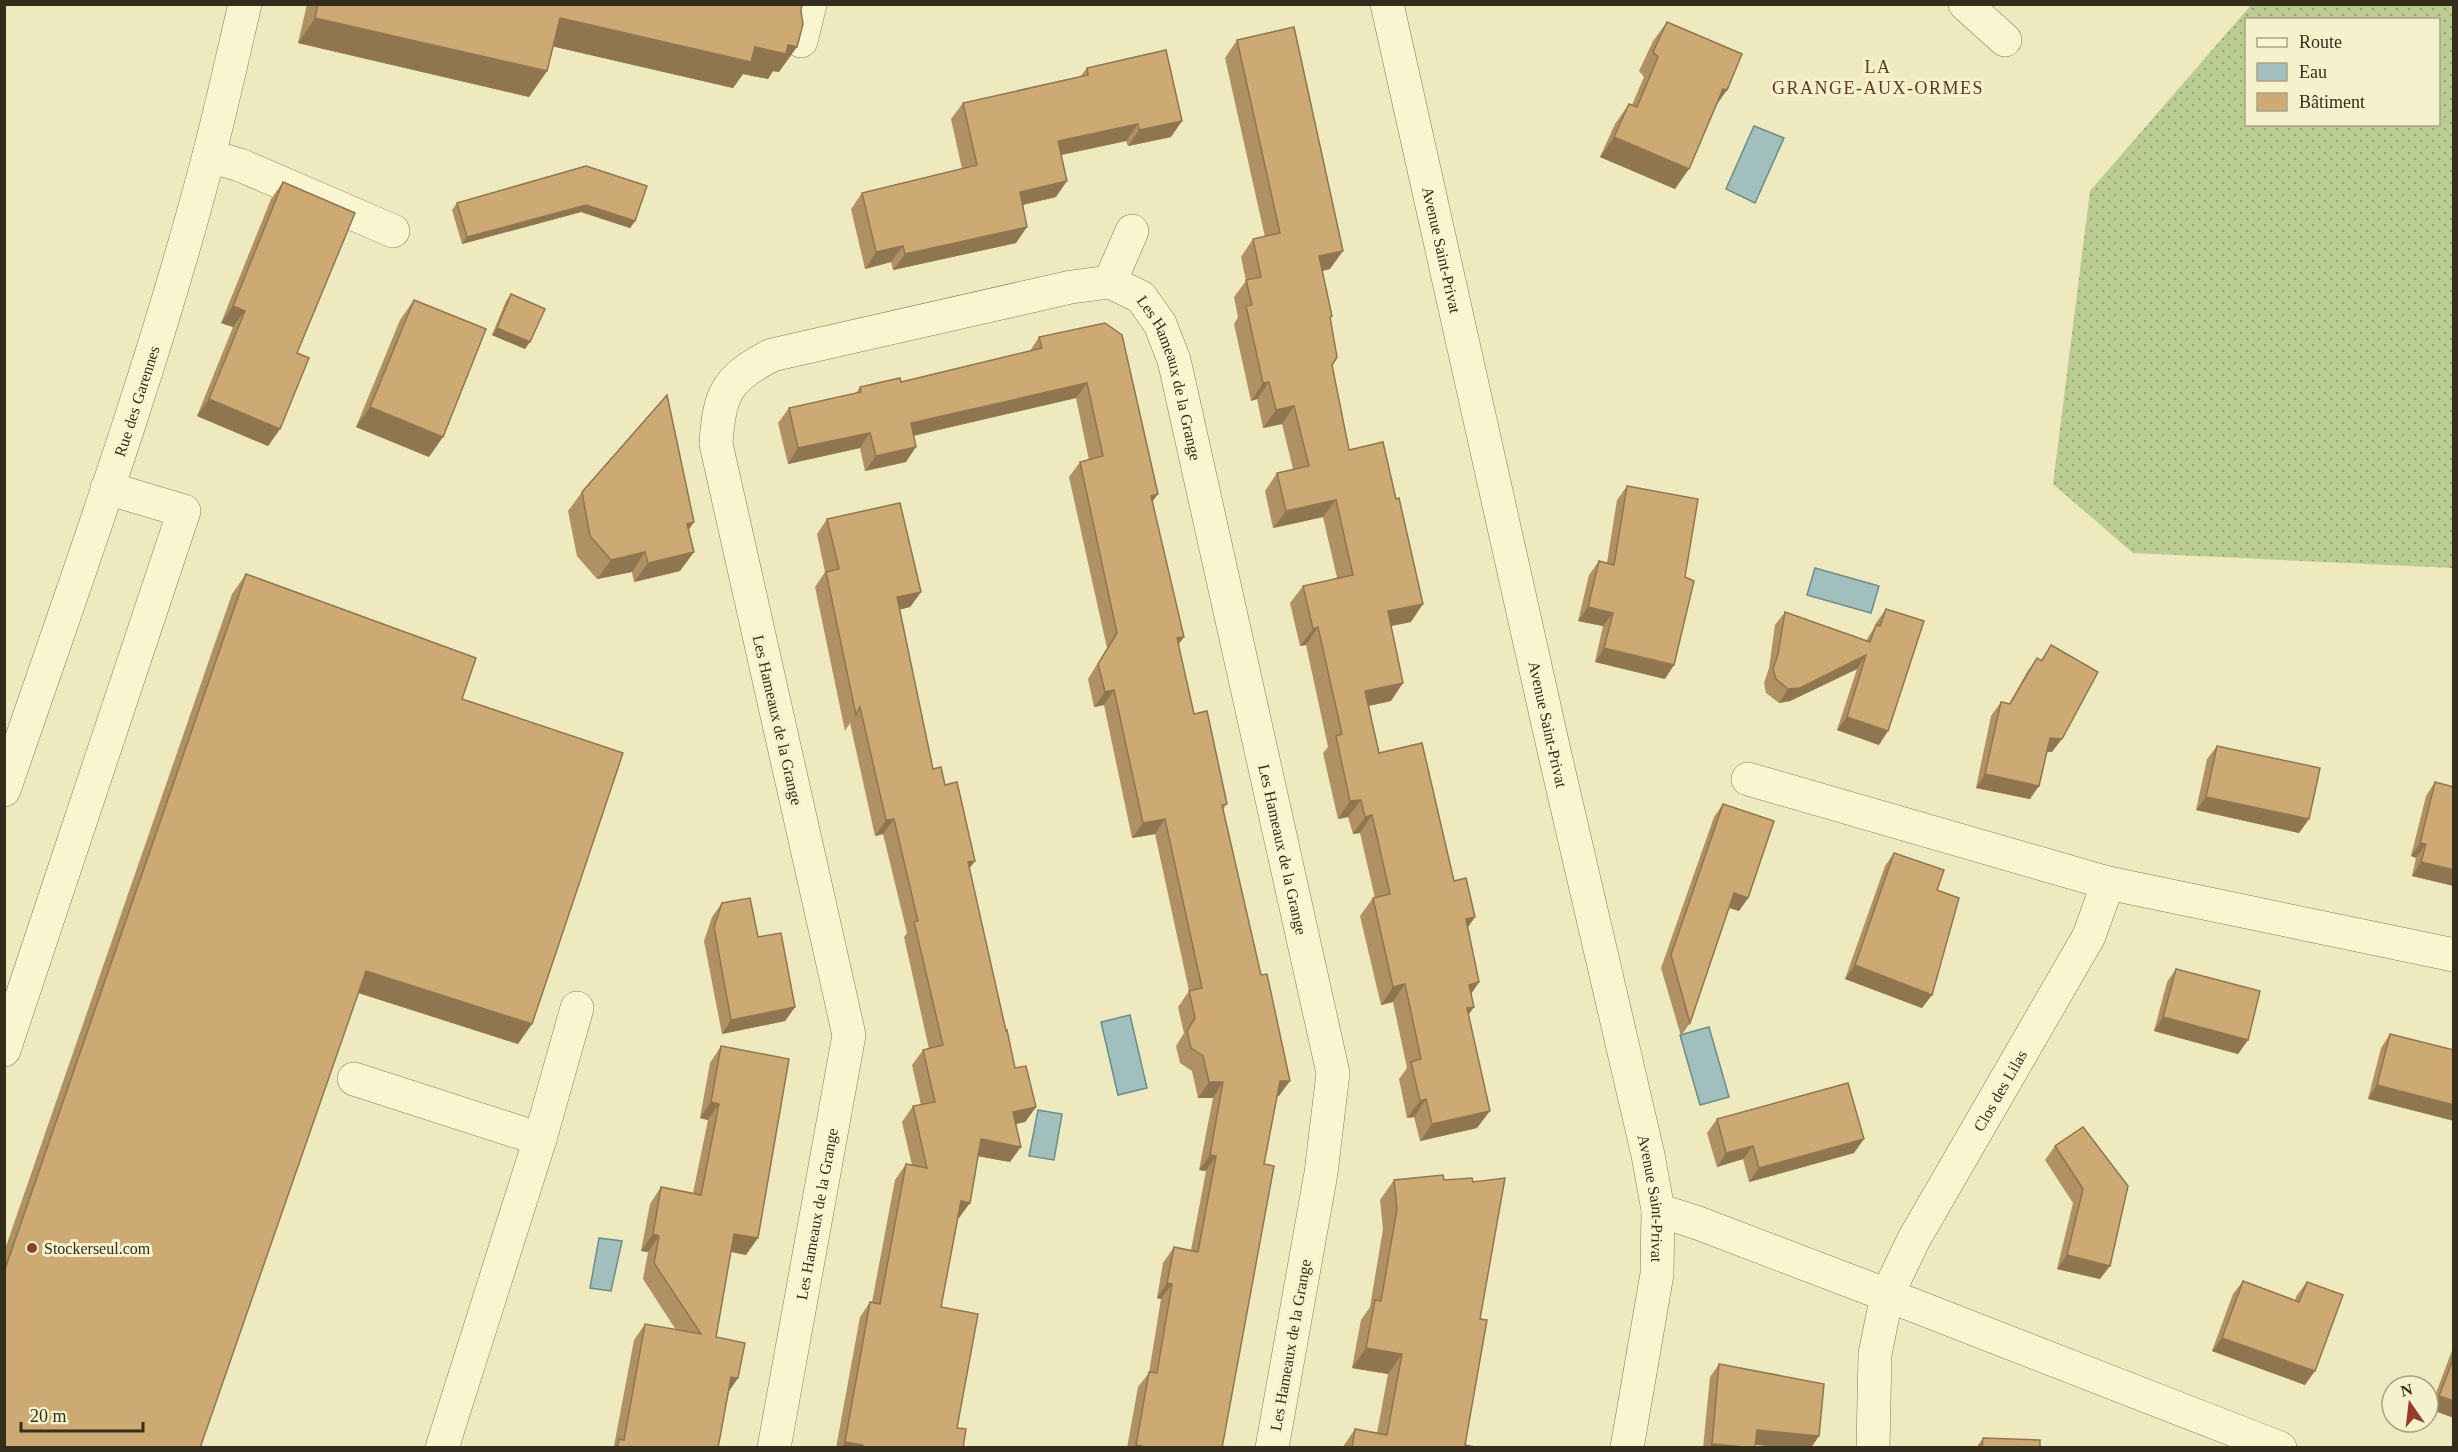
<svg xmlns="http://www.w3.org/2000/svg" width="2458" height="1452" font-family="Georgia,serif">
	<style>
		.grass { fill: url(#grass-dots); fill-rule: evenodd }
		.water { fill: #a1bfbc; stroke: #698d8b; stroke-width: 1.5 }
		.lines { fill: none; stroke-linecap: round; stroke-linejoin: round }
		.minor-casing { stroke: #867957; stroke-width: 34 }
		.minor { stroke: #f9f5d1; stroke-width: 33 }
		.wall { fill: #b09163 }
		.shaded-wall { fill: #907650 }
		.building { fill: #cda973; stroke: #907650; stroke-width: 1.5 }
		.poi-dot { fill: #953b26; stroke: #f5f1cd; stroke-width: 2 }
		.labels { text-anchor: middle; stroke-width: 6; stroke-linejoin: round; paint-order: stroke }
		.street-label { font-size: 16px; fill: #352d1b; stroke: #f5f1cd }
		.poi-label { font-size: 16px; fill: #352d1b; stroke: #f5f1cd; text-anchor: start }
		.neighbourhood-label { font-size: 18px; letter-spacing: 1.5px; fill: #62371b; stroke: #f5f1cd }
	</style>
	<defs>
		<pattern id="grass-dots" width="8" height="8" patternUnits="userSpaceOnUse" patternTransform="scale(1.5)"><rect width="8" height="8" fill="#bacc92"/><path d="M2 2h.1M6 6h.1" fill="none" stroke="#98a676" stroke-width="1.8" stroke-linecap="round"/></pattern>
	</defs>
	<rect width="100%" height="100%" fill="#eee9be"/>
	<path class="grass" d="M2251,5H2453V568L2133,553L2053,484L2090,191ZM2246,20H2438V124H2246Z"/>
	<g class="water">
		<polygon points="1754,126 1784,138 1755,203 1726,189"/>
		<polygon points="1815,568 1879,586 1871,613 1807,595"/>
		<polygon points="1130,1015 1147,1088 1118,1095 1101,1022"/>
		<polygon points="1709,1027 1729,1097 1700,1105 1680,1035"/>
		<polygon points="1038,1110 1062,1114 1054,1160 1029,1156"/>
		<polygon points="599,1238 622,1241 611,1291 590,1288"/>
	</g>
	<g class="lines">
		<g class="minor-casing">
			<g id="minor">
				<path id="s1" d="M1387,4L1555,755L1648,1155L1658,1210L1657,1274L1627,1448"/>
				<polyline points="1965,4 2005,40"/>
				<polyline points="801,41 810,4"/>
				<polyline points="209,156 240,165 393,231"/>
				<polyline points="1110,282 1132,231"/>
				<polyline points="1748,779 2108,883 2454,955"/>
				<path id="s2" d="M4,790C76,580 153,370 209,155C222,105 233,55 245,4"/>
				<polyline points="4,1050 184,511 107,488"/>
				<polyline points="354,1079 540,1139"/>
				<polyline points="1658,1210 1698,1223 1887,1295 2280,1448"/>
				<polyline points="442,1448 540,1139 577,1008"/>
				<path id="s3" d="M774,1448L849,1035L716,444C719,393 727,378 772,355L1071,287L1110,282L1141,297L1160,324L1174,360L1333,1073L1321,1173L1272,1448"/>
				<path id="s4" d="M1873,1448L1875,1354L1887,1295L1914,1239L2089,936L2108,883"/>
			</g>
		</g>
		<use href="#minor" class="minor"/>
	</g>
	<g class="wall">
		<polygon points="307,4 802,4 779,72 773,71 768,79 743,74 733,88 553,46 547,71 529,97 298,43"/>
		<polygon points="1667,22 1717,104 1675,189 1600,157 1615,124 1629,104 1632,105 1644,77 1639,71 1653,41"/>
		<polygon points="1237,40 1330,269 1322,271 1331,319 1332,365 1349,450 1411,622 1391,626 1391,701 1369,706 1379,753 1454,881 1475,917 1467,928 1479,982 1471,994 1468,1015 1477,1128 1420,1141 1414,1117 1407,1118 1399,1079 1407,1068 1393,1002 1381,1005 1360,916 1373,898 1375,898 1360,833 1353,834 1348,817 1338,819 1323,753 1328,747 1306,645 1300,646 1290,603 1303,586 1337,578 1323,517 1273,528 1265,491 1277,473 1293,469 1282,424 1263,428 1257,399 1251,401 1234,324 1238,317 1234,297 1246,281 1241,257 1253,239 1265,237 1225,58"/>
		<polygon points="1087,68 1171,137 1128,146 1126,141 1061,155 1056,197 1023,205 1016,243 893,270 891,262 865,269 851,209 862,193 962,169 951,119 963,103 1080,77"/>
		<polygon points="586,166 635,221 630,228 581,212 462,244 452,210 457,203"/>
		<polygon points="283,182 297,353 280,429 268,446 197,416 233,327 221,323 271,199"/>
		<polygon points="511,294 525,349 492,335 506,301"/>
		<polygon points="414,300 429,457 356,427 400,320"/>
		<polygon points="1105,323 1153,502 1178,645 1194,714 1227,804 1223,809 1279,1096 1277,1096 1264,1164 1222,1448 1127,1448 1138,1387 1149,1373 1161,1299 1157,1298 1163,1263 1174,1247 1191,1250 1206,1171 1199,1170 1213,1098 1198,1098 1192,1071 1180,1063 1176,1046 1184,1033 1178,1007 1189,991 1155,834 1132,838 1104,705 1094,707 1088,679 1107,648 1069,477 1080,462 1089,460 1076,398 914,435 906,462 865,471 860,448 788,464 778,423 789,408 856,393 860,387 901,382 1030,351 1039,337"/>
		<polygon points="1627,486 1665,679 1595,662 1603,626 1578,621 1589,575 1599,561 1607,563 1617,500"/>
		<polygon points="582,492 689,530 680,571 634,582 632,572 597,579 577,556 568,511"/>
		<polygon points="827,519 921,592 910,607 900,609 933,769 945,785 969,868 1015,1068 1036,1107 1025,1122 1015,1124 1010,1162 978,1156 959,1218 958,1218 941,1307 957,1428 963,1448 836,1448 860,1317 870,1302 872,1302 895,1180 906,1164 912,1165 902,1122 913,1106 921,1105 912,1065 923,1050 929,1049 904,937 907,933 883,834 875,836 850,723 845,731 815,587 825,572 817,534"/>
		<polygon points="246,574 462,699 518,1044 359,993 4,1448 4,1252 232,594"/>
		<polygon points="1886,609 1879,745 1837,730 1857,669 1790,701 1779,703 1766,693 1764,683 1769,668 1775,625 1785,612 1866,641 1875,626 1876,623"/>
		<polygon points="2051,645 2052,752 2047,752 2030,799 1976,788 1991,716 2001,702 2009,704 2027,672 2037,658 2041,660"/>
		<polygon points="2217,746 2309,819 2299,833 2196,810 2207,759"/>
		<polygon points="2435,782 2454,886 2412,876 2416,858 2411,856 2426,796"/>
		<polygon points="1723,804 1748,898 1739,911 1729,908 1690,1023 1681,1036 1661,968 1714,817"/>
		<polygon points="1894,853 1937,890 1922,1008 1845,979 1885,866"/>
		<polygon points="722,903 758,937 795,1007 785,1021 722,1034 704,941 712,917"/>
		<polygon points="2176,969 2248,1040 2238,1054 2154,1031 2167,982"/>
		<polygon points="2390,1034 2454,1050 2368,1099 2381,1048"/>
		<polygon points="721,1046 746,1255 731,1252 716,1337 738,1378 729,1391 718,1448 613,1448 614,1446 634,1340 645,1324 676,1330 643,1279 648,1252 641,1251 650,1204 661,1187 693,1193 708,1120 700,1118 710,1063"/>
		<polygon points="1717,1119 1854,1153 1749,1182 1743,1159 1717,1167 1707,1133"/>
		<polygon points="2083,1127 2100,1279 2057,1269 2073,1203 2045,1160 2055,1146"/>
		<polygon points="1394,1180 1480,1319 1465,1445 1480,1448 1342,1448 1355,1429 1377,1433 1388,1374 1352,1368 1361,1320 1370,1307 1383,1229 1380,1200"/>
		<polygon points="2243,1281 2295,1300 2297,1295 2307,1282 2305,1385 2212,1351 2233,1294"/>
		<polygon points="2454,1345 2454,1418 2430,1409"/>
		<polygon points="1719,1364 1755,1444 1755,1448 1703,1448 1710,1377"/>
		<polygon points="1983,1438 2040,1448 1976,1448"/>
	</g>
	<g class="shaded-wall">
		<polygon points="315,18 547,71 529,97 298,43"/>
		<polygon points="560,18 755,47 788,45 797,47 779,72 773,71 768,79 743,74 733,88 542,44"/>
		<polygon points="1723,89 1727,90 1713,110"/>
		<polygon points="1182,121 1171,137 1128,146 1139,130"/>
		<polygon points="1138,124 1126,141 1047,158 1058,141"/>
		<polygon points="1614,137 1689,169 1675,189 1600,157"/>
		<polygon points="1067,181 1056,197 1008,208 1020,192"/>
		<polygon points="586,205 635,221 630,228 581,212 462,244 467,237"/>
		<polygon points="1027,227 1016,243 893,270 905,254"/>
		<polygon points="903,246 891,262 865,269 876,252"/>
		<polygon points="1343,251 1330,269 1307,274 1319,256"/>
		<polygon points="233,306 245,311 233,327 221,323"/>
		<polygon points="497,328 530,342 525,349 492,335"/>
		<polygon points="1269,382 1257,399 1251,401 1263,383"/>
		<polygon points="1087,383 1076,398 900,439 911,423"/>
		<polygon points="209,399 280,429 268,446 197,416"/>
		<polygon points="1294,406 1282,424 1263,428 1276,410"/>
		<polygon points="370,407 443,437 429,457 356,427"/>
		<polygon points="870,433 860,448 788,464 798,448"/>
		<polygon points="916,447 906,462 865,471 876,456"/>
		<polygon points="1158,494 1147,509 1151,496"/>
		<polygon points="1336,500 1323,517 1273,528 1286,511"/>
		<polygon points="694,522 681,542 687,524"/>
		<polygon points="645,552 632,572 597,579 611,560"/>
		<polygon points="694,552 680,571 634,582 648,563"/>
		<polygon points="921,592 910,607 886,613 897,597"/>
		<polygon points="1423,604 1411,622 1375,629 1388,611"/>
		<polygon points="1588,607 1613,613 1603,626 1578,621"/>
		<polygon points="1318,627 1306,645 1300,646 1313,629"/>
		<polygon points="1184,637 1173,652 1177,638"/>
		<polygon points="1604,648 1674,665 1665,679 1595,662"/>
		<polygon points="1866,655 1857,669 1790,701 1779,703 1788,689"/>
		<polygon points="1403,683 1391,701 1353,709 1365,691"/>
		<polygon points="1114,690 1104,705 1094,707 1105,692"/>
		<polygon points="1847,717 1888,731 1879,745 1837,730"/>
		<polygon points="2050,738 2062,739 2052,752 2040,751"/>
		<polygon points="1985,774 2039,786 2030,799 1976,788"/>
		<polygon points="2206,797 2309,819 2299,833 2196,810"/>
		<polygon points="1361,800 1348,817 1338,819 1350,801"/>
		<polygon points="1372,815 1360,833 1353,834 1365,817"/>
		<polygon points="894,819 883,834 875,836 886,820"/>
		<polygon points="1165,819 1155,834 1132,838 1143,823"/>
		<polygon points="2420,843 2426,844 2416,858 2411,856"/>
		<polygon points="975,861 964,876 968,862"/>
		<polygon points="2421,862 2454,870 2454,886 2412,876"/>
		<polygon points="1734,893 1748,898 1739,911 1724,906"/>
		<polygon points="1475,917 1463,934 1466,919"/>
		<polygon points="1855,965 1932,995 1922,1008 1845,979"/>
		<polygon points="366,971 532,1024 518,1044 352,991"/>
		<polygon points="1479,982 1467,1000 1469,985"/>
		<polygon points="1405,984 1393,1002 1381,1005 1393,987"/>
		<polygon points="795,1007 785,1021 722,1034 731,1020"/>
		<polygon points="1474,1007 1462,1024 1467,1008"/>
		<polygon points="2163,1017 2248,1040 2238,1054 2154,1031"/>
		<polygon points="1280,1081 1290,1081 1279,1096 1270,1097"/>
		<polygon points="1209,1082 1223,1082 1213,1098 1198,1098"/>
		<polygon points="2377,1085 2454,1105 2454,1121 2368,1099"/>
		<polygon points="1426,1099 1414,1117 1407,1118 1420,1101"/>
		<polygon points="711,1102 719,1104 708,1120 700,1118"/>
		<polygon points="1036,1107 1025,1122 1002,1127 1013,1112"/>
		<polygon points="1490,1111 1477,1128 1420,1141 1432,1124"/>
		<polygon points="981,1139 1021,1147 1010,1162 971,1155"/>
		<polygon points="1864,1139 1854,1153 1749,1182 1759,1168"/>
		<polygon points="1753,1146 1743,1159 1717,1167 1726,1153"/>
		<polygon points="1210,1155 1216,1156 1206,1171 1199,1170"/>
		<polygon points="961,1201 970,1203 959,1218 950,1216"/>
		<polygon points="653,1234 659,1236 648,1252 641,1251"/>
		<polygon points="734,1234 758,1238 746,1255 723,1250"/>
		<polygon points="2067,1255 2110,1266 2100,1279 2057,1269"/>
		<polygon points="1167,1283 1172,1284 1161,1299 1157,1298"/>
		<polygon points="2222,1338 2315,1371 2305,1385 2212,1351"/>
		<polygon points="1366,1348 1402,1354 1388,1374 1352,1368"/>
		<polygon points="731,1377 738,1378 727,1394"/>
		<polygon points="2439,1396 2454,1401 2454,1418 2430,1409"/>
		<polygon points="1757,1430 1819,1436 1811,1448 1786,1448 1747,1444"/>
		<polygon points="845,1442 863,1445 861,1448 842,1448"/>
		<polygon points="1712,1444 1752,1448 1709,1448"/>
		<polygon points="1136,1445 1150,1448 1134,1448"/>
	</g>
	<g class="building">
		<polygon points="318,4 802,4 801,11 803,24 797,47 788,45 786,54 755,47 751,62 560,18 547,71 315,18"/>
		<polygon points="1667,22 1742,54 1727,90 1723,89 1689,169 1614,137 1629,104 1637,107 1658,57 1653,52"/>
		<polygon points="1294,27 1343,251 1319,256 1332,316 1330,317 1337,357 1332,365 1349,450 1383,442 1396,499 1399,498 1423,604 1388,611 1403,683 1365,691 1379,753 1422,743 1454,881 1466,878 1475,917 1466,919 1479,982 1469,985 1474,1007 1467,1008 1490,1111 1432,1124 1426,1099 1420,1101 1411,1062 1421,1059 1405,984 1393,987 1373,898 1390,894 1372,815 1365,817 1361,800 1350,801 1336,736 1342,734 1318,627 1313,629 1303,586 1353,575 1336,500 1286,511 1277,473 1309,466 1294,406 1276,410 1269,382 1263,383 1246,306 1252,305 1246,280 1261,277 1253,239 1280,233 1237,40"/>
		<polygon points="1166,50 1182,121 1139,130 1138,124 1058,141 1067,181 1020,192 1027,227 905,254 903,246 876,252 862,193 977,165 963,103 1088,75 1087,68"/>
		<polygon points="586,166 647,186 635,221 586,205 467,237 457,203"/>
		<polygon points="283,182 355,213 297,353 309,358 280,429 209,399 245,311 233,306"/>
		<polygon points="511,294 545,309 530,342 497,328"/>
		<polygon points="414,300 486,329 443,437 370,407"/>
		<polygon points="1105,323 1122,335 1158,494 1151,496 1184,637 1177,638 1194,714 1207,711 1227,804 1222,805 1261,975 1267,974 1290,1081 1280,1081 1264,1164 1274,1166 1222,1448 1150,1448 1136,1445 1149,1372 1157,1373 1172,1284 1167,1283 1174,1247 1198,1252 1216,1156 1210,1155 1223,1082 1209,1082 1203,1056 1191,1048 1187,1031 1195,1018 1189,991 1202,988 1165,819 1143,823 1114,690 1105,692 1098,664 1117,633 1080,462 1103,456 1087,383 911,423 916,447 876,456 870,433 798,448 789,408 861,392 860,387 900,378 901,382 1042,348 1039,337"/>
		<polygon points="667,395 694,522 687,524 694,552 648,563 645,552 611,560 590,536 582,492"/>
		<polygon points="1627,486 1698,499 1685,577 1694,581 1674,665 1604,648 1613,613 1588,607 1599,561 1614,565"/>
		<polygon points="900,503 921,592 897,597 933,769 941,767 945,785 957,782 975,861 968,862 1006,1031 1007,1030 1015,1068 1026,1066 1036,1107 1013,1112 1021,1147 981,1139 970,1203 961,1201 941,1307 978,1314 957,1428 966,1429 963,1448 862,1448 863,1445 845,1442 870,1302 880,1304 906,1164 927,1168 913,1106 935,1102 923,1050 943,1045 914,922 918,921 894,819 886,820 860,707 856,715 826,572 839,569 827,519"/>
		<polygon points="246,574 476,658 462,699 623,753 532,1024 366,971 200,1448 4,1448 4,1272"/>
		<polygon points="1886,609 1924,621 1888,731 1847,717 1866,655 1800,688 1788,689 1776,679 1773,669 1778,654 1785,612 1870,642 1876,625 1880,626"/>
		<polygon points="2051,645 2098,672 2062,739 2050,738 2039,786 1985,774 2001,702 2010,704 2037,658 2042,661"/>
		<polygon points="2217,746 2320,768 2309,819 2206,797"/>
		<polygon points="2435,782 2454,787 2454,870 2421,862 2426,844 2420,843"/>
		<polygon points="1723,804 1774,821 1748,898 1734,893 1690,1023 1671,955"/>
		<polygon points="1894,853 1944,870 1937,890 1959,898 1932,995 1855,965"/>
		<polygon points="750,898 758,937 781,933 795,1007 731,1020 714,927 722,903"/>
		<polygon points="2176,969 2260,991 2248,1040 2163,1017"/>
		<polygon points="2390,1034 2454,1050 2454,1105 2377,1085"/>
		<polygon points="721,1046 789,1059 758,1238 734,1234 716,1337 745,1343 738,1378 731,1377 718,1448 617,1448 619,1439 624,1440 645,1324 701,1334 654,1263 659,1236 653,1234 661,1187 701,1195 719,1104 711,1102"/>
		<polygon points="1848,1083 1864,1139 1759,1168 1753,1146 1726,1153 1717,1119"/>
		<polygon points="2083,1127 2128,1186 2110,1266 2067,1255 2083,1189 2055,1146"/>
		<polygon points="1443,1175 1444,1180 1472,1178 1473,1182 1505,1178 1480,1319 1487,1320 1465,1445 1480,1448 1352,1448 1355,1429 1387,1435 1402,1354 1366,1348 1375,1300 1381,1301 1397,1209 1394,1180"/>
		<polygon points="2243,1281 2299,1302 2307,1282 2343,1295 2315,1371 2222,1338"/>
		<polygon points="2454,1357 2454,1401 2439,1396"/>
		<polygon points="1719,1364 1824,1384 1819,1436 1757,1430 1755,1448 1712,1444"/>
		<polygon points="1983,1438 2040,1440 2040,1448 1982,1448"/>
	</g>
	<circle class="poi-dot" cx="32" cy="1248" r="6"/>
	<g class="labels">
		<g class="street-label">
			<text dy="6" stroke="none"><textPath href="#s1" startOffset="252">Avenue Saint-Privat</textPath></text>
			<text dy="6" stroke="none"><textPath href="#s3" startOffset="1606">Les Hameaux de la Grange</textPath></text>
			<text dy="6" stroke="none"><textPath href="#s2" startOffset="411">Rue des Garennes</textPath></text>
			<text transform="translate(778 720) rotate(77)" y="6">Les Hameaux de la Grange</text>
			<text dy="6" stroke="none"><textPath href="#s1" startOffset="738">Avenue Saint-Privat</textPath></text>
			<text dy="6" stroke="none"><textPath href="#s3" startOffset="2092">Les Hameaux de la Grange</textPath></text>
			<text dy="6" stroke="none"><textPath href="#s4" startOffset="388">Clos des Lilas</textPath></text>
			<text dy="6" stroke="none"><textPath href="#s1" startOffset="1224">Avenue Saint-Privat</textPath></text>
			<text dy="6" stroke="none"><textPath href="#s3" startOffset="238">Les Hameaux de la Grange</textPath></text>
			<text transform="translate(1290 1345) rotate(-80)" y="6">Les Hameaux de la Grange</text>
		</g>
		<g class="poi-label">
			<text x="44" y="1254">Stockerseul.com</text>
		</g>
		<g class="neighbourhood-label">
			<text x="1878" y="73">LA<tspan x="1878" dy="21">GRANGE-AUX-ORMES</tspan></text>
		</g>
	</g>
	<rect width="2458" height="1452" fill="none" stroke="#352d1b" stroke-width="12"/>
	<rect x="2245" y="18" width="195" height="108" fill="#f5f1cd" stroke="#a8a386" stroke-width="1.5"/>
	<rect x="2257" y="38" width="30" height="9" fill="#f9f5d1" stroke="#a8a386" stroke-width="1.5"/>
	<text x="2299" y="48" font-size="18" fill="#352d1b">Route</text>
	<rect x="2257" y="63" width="30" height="18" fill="#a1bfbc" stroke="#a8a386" stroke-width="1.5"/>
	<text x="2299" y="78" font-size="18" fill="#352d1b">Eau</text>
	<rect x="2257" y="93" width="30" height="18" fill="#cda973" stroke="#a8a386" stroke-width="1.5"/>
	<text x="2299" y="108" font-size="18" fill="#352d1b">Bâtiment</text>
	<g transform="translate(2410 1404) rotate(346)"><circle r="28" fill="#f5f1cd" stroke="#a8a386" stroke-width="1.5"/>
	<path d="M0-4.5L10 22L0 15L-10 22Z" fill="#953b26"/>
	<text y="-9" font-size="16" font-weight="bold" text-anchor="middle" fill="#352d1b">N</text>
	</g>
	<path d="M21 1422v9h122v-9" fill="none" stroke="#352d1b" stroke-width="3"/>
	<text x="30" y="1422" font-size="18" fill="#352d1b" stroke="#f5f1cd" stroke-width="4.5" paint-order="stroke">20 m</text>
</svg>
